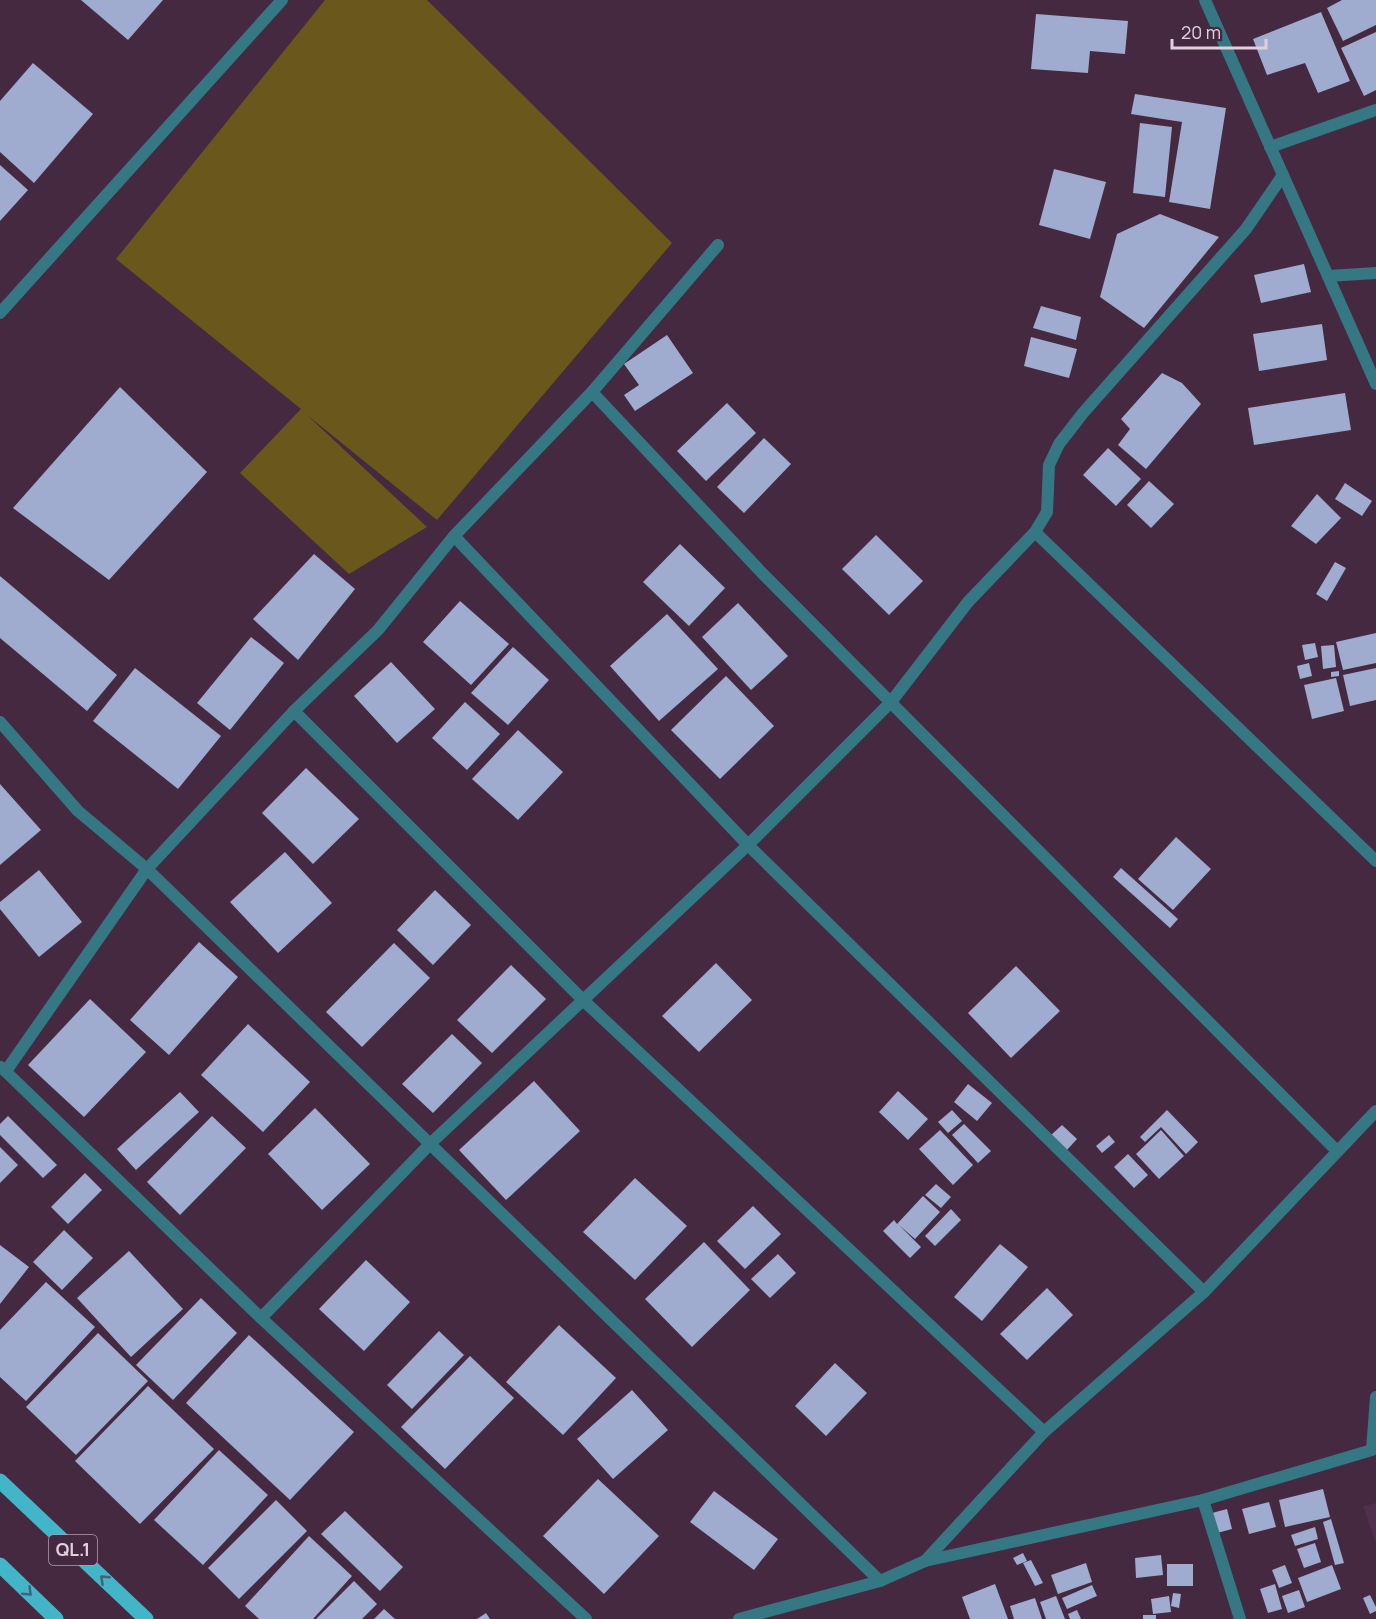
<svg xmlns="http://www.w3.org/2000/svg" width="1376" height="1619" font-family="Manrope,sans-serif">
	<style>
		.built { fill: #50304c }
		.green { fill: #69571b }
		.building { fill: #9fabcf }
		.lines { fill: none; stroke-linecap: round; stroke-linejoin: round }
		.street { stroke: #357783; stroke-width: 12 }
		.primary { stroke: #42b5c9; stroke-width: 15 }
		.oneway { stroke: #436177 }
		.labels { text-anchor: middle; stroke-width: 6; stroke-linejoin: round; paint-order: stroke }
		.shield { fill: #442940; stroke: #b29eaf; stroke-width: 1.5 }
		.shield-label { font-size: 18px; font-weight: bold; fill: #e1d0de }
	</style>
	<rect width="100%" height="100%" fill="#442940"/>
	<polygon class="built" points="1376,1503 1376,1543 1363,1506"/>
	<polygon class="green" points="325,0 427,0 672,243 437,520 307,415 427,527 349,574 240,473 301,409 116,259"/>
	<g class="building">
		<polygon points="81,0 163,0 128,40"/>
		<polygon points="1342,0 1376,0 1376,25 1343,41 1327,8"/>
		<polygon points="1321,12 1350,81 1318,93 1305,63 1267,75 1253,39"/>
		<polygon points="1036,14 1128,21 1125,54 1090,51 1088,73 1031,69"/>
		<polygon points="1376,32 1376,90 1364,96 1341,48"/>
		<polygon points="33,63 93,114 34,183 0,152 0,101"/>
		<polygon points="1135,94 1226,108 1210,209 1169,202 1182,122 1131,114"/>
		<polygon points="1140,123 1172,127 1165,197 1133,193"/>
		<polygon points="0,165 28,190 0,221"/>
		<polygon points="1054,169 1106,182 1090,239 1039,225"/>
		<polygon points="1160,214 1219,237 1144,328 1100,297 1117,234"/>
		<polygon points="1304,264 1311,292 1261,303 1254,275"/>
		<polygon points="1041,306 1081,317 1076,340 1033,328"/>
		<polygon points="1322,324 1327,360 1259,371 1253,334"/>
		<polygon points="667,335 693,373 635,411 624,395 639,385 624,364"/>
		<polygon points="1031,337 1077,349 1069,378 1024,366"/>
		<polygon points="1162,373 1182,383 1201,404 1146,469 1118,445 1130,429 1121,419"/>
		<polygon points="120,387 207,472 109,580 13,508"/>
		<polygon points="1345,393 1351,430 1254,445 1248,408"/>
		<polygon points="727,403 756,433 706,481 677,451"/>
		<polygon points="764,438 791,464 744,513 717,487"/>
		<polygon points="1108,448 1141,479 1116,506 1083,475"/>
		<polygon points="1149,481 1174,504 1151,528 1127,505"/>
		<polygon points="1345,483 1372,501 1362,516 1335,499"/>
		<polygon points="1317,494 1341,518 1316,544 1291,526"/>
		<polygon points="876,535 923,581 889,615 842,569"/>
		<polygon points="680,544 725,588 689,626 643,582"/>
		<polygon points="314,554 355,589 298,660 253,619"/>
		<polygon points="1335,562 1346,568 1327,601 1316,594"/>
		<polygon points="0,576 117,675 87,711 0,638"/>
		<polygon points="460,601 509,644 471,685 423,642"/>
		<polygon points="738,603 788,656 751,690 702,637"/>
		<polygon points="667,614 718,669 659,721 610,666"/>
		<polygon points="1376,633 1376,663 1343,670 1336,642"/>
		<polygon points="251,637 284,663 230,730 197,703"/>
		<polygon points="1315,643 1318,657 1305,660 1302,645"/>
		<polygon points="1334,645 1336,667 1323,669 1321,646"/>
		<polygon points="513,647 549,680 508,725 471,693"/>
		<polygon points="391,662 435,709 397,743 354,696"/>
		<polygon points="1309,663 1312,676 1300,679 1297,666"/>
		<polygon points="135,668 221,736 178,789 93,721"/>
		<polygon points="1376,668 1376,700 1350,706 1343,675"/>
		<polygon points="1339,671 1339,676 1331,677 1331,672"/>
		<polygon points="726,676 774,726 720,779 671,730"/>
		<polygon points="1336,678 1344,711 1312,719 1304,685"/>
		<polygon points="465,702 500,734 467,770 432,738"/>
		<polygon points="518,730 563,772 518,820 472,779"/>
		<polygon points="306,768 359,819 313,864 262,813"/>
		<polygon points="0,784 41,830 0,865"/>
		<polygon points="1176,837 1211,869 1173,910 1138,879"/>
		<polygon points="285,852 332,903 278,953 230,902"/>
		<polygon points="1121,868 1178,919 1170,928 1113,877"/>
		<polygon points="39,870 82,922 39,957 0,909 0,902"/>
		<polygon points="435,890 471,925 433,965 397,930"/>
		<polygon points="199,942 238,977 169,1055 130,1020"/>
		<polygon points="394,943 430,978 362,1047 326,1012"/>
		<polygon points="716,963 752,1000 699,1052 662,1016"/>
		<polygon points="511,965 546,999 492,1053 457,1020"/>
		<polygon points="1016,966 1060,1011 1011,1058 968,1013"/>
		<polygon points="90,999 146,1052 84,1117 28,1065"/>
		<polygon points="248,1024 310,1082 263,1132 201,1075"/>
		<polygon points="452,1034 482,1063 433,1113 402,1084"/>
		<polygon points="534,1081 580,1131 506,1200 459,1150"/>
		<polygon points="968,1084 992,1103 977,1121 954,1102"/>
		<polygon points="898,1091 928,1119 908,1140 879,1112"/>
		<polygon points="180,1092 199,1112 136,1170 117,1149"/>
		<polygon points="315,1108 370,1164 322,1210 268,1154"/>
		<polygon points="952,1110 962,1121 948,1133 938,1122"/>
		<polygon points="1167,1110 1198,1142 1186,1154 1161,1127 1145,1142 1140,1137"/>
		<polygon points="8,1116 57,1165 43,1178 0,1135 0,1124"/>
		<polygon points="212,1116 246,1148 180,1215 147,1182"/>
		<polygon points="964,1124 991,1151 978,1163 952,1135"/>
		<polygon points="1062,1125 1077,1139 1066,1151 1050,1136"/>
		<polygon points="940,1130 973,1165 953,1185 919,1149"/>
		<polygon points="1161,1130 1184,1156 1159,1179 1136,1154"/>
		<polygon points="1109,1135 1115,1142 1102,1153 1096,1146"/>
		<polygon points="0,1147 18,1165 0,1183"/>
		<polygon points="1128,1154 1148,1175 1134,1188 1114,1167"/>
		<polygon points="85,1173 102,1190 68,1224 51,1207"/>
		<polygon points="635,1178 687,1226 635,1280 583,1232"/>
		<polygon points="936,1184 951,1197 941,1208 925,1195"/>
		<polygon points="923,1196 940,1212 915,1239 899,1225 921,1247 910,1258 883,1231 894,1220 897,1224"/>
		<polygon points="753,1206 781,1234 745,1269 717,1241"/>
		<polygon points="951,1209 961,1220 935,1246 925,1236"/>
		<polygon points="64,1230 93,1258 62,1290 33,1262"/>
		<polygon points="704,1242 750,1290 692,1347 645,1299"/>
		<polygon points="1000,1244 1028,1267 982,1321 954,1297"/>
		<polygon points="0,1245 29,1267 0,1304"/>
		<polygon points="129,1251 183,1309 131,1357 77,1298"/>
		<polygon points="778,1254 796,1273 770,1298 751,1279"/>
		<polygon points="366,1260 410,1302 364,1351 319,1309"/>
		<polygon points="46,1282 95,1327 26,1401 0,1377 0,1330"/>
		<polygon points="1047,1288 1073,1315 1027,1360 1000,1334"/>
		<polygon points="201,1298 237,1333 173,1400 136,1365"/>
		<polygon points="559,1325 616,1378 563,1435 506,1382"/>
		<polygon points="439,1331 464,1355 412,1409 387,1385"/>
		<polygon points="98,1333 148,1381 76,1455 26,1407"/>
		<polygon points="249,1335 354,1432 290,1500 186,1403"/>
		<polygon points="470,1356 514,1398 445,1469 401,1427"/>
		<polygon points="835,1363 867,1393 826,1436 795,1406"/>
		<polygon points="148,1386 214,1449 140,1524 75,1461"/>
		<polygon points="632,1390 668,1430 613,1479 577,1439"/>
		<polygon points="219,1450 268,1495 203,1565 154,1520"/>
		<polygon points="598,1479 659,1536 604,1594 543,1536"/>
		<polygon points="1323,1489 1330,1517 1285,1527 1279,1500"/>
		<polygon points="714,1491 778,1539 754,1570 690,1522"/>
		<polygon points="276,1500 307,1531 239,1599 208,1568"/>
		<polygon points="1269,1502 1276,1527 1249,1534 1242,1509"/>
		<polygon points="1227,1509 1232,1529 1217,1533 1212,1513"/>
		<polygon points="345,1511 403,1567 380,1591 321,1534"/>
		<polygon points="1331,1519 1344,1563 1335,1565 1323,1522"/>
		<polygon points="1315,1527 1318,1539 1295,1546 1291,1535"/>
		<polygon points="309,1536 352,1576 313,1619 259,1619 245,1606"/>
		<polygon points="1315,1543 1321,1562 1304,1568 1297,1549"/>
		<polygon points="1023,1553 1027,1561 1017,1565 1013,1558"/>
		<polygon points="1161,1555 1163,1575 1136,1578 1135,1558"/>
		<polygon points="1031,1560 1043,1583 1035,1586 1023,1563"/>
		<polygon points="1086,1563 1092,1582 1058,1594 1051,1575"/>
		<rect x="1167" y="1564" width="26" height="22"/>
		<polygon points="1285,1565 1292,1583 1279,1588 1272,1570"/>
		<polygon points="1332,1565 1341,1589 1307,1602 1298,1578"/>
		<polygon points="354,1581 377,1604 362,1619 316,1619"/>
		<polygon points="995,1584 1008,1619 970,1619 962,1597"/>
		<polygon points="1275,1584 1282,1609 1268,1613 1260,1589"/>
		<polygon points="1092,1585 1097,1596 1067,1609 1062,1598"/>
		<polygon points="1299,1590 1305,1607 1288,1613 1282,1596"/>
		<polygon points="1173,1593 1181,1594 1179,1608 1171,1606"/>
		<polygon points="1370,1595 1376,1607 1376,1611 1370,1614 1363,1598"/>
		<polygon points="1056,1596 1065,1619 1046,1619 1040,1602"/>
		<polygon points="1169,1596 1171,1612 1153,1614 1151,1599"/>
		<polygon points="1035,1598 1042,1619 1014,1619 1010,1606"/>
		<polygon points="384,1609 395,1619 374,1619"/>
		<polygon points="1077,1610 1081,1619 1070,1619 1068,1614"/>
		<polygon points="486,1613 490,1619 477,1619"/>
		<rect x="1143" y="1615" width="13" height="4"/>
	</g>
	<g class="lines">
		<g class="street">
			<polyline points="1205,0 1376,384"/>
			<polyline points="1270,147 1376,110"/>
			<polyline points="1328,276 1376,273"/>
			<polyline points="0,313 282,0"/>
			<polyline points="592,392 762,573 1336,1150"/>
			<polyline points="1035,532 1376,861"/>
			<polyline points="454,536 748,845 1204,1292"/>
			<polyline points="294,711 584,1001 1044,1432"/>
			<polyline points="0,722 78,811 147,869 880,1581"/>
			<polyline points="1,1067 261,1318 586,1619"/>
			<polyline points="6,1071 147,869 294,711 378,630 454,536 592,392 718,245"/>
			<polyline points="261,1318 431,1143 748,845 891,702 968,602 1035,532 1047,512 1049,465 1059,444 1083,413 1246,229 1283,175"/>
			<polyline points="1203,1500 1240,1619"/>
			<polyline points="925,1561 1044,1432 1204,1292 1376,1111"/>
			<polyline points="739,1619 880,1581 925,1561 1203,1500 1372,1450 1376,1397"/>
		</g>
		<g class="primary">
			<polyline points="0,1481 146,1619"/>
			<polyline points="0,1565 56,1619"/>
		</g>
	</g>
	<defs><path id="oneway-chevron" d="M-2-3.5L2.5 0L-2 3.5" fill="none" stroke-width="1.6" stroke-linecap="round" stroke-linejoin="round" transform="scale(1.5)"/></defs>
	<g class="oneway">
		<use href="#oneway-chevron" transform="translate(104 1579) rotate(-137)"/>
		<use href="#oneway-chevron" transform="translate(28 1592) rotate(44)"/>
	</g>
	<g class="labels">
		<rect class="shield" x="49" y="1535" width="48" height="30" rx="4.5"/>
		<g class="shield-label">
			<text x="73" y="1556">QL.1</text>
		</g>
	</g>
	<path d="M1172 39v9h94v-9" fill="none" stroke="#e1d0de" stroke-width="3"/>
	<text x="1181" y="39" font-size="18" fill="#e1d0de" stroke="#442940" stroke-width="4.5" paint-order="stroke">20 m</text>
</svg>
